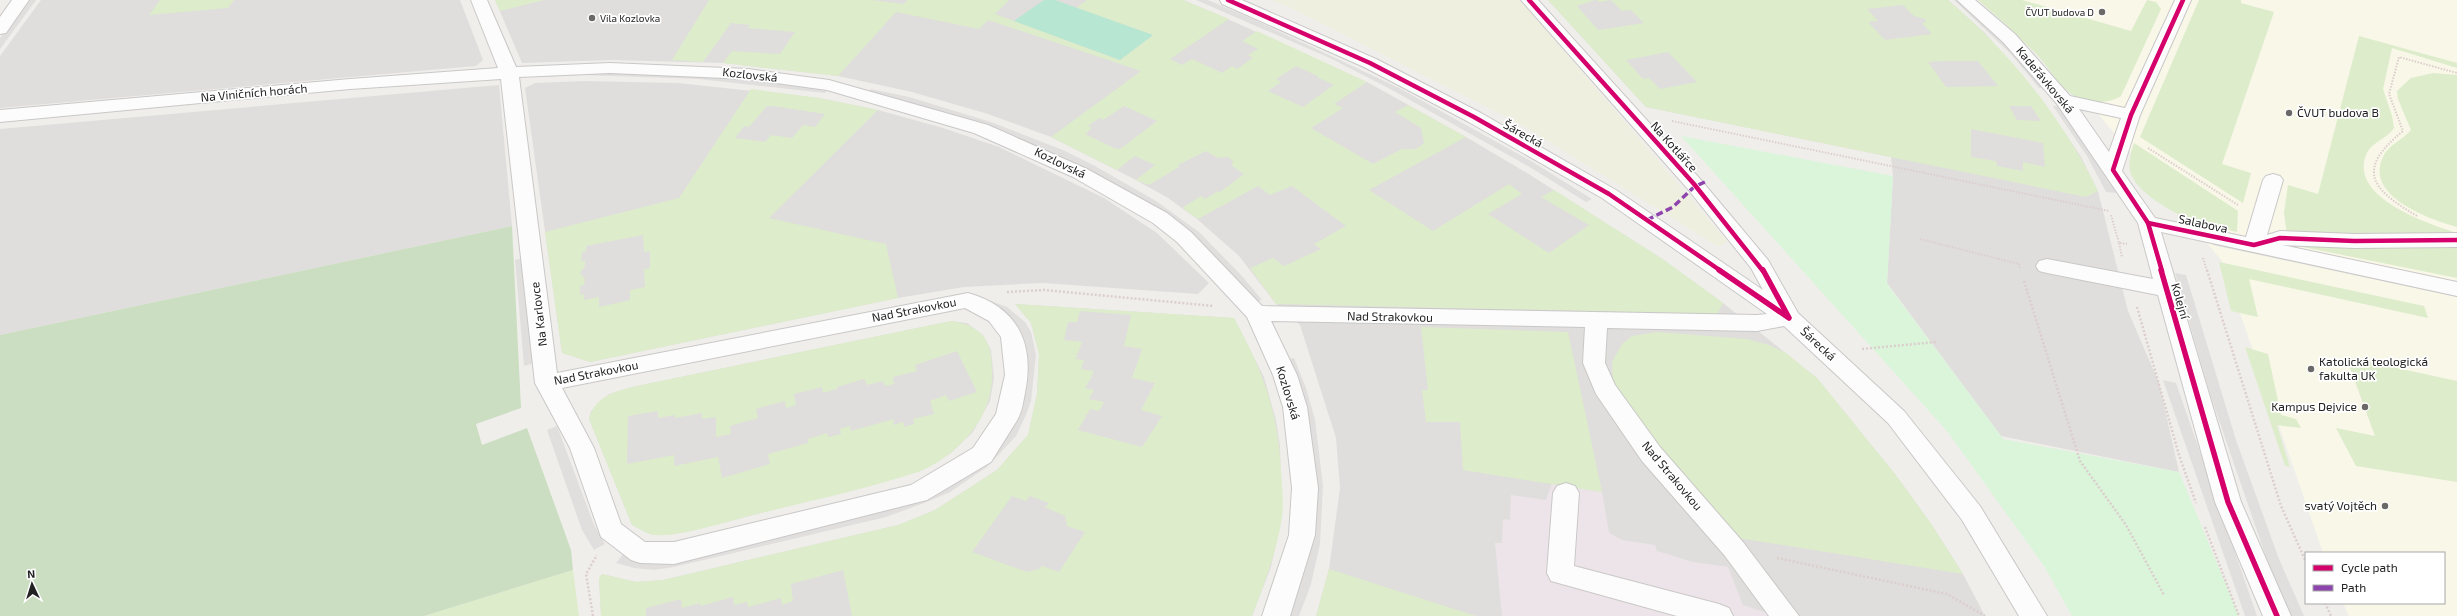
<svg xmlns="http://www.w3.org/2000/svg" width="2457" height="616" font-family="'Exo 2',sans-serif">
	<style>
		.residential { fill: #dfdedc }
		.industrial { fill: #ede4e9 }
		.education { fill: #f8f7e8 }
		.farmland { fill: #efefdf }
		.grass { fill: #ddeccb; fill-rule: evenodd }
		.forest { fill: #cbdec1 }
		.park { fill: #daf5da }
		.pitch { fill: #b7e6d2 }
		.parking { fill: #e0dfde }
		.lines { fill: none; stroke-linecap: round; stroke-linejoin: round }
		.minor-casing { stroke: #c9c8c7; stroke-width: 2 }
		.path-far1 { stroke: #dccecd; stroke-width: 2; stroke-dasharray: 1.5 1.5; stroke-linecap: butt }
		.path { stroke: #dccecd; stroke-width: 2.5; stroke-dasharray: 2 2; stroke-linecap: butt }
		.minor { fill: #fdfcfc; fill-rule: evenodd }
		.quiet { stroke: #8e44ad; stroke-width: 3.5; stroke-dasharray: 7 3.5; stroke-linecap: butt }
		.cycleway-far1-casing { stroke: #fff; stroke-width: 6 }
		.cycleway-casing { stroke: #fff; stroke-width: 8 }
		.cycleway-far1 { stroke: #d6006c; stroke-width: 4.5 }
		.cycleway { stroke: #d6006c; stroke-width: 5.5 }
		.poi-dot { fill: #6a6968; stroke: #fff; stroke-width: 1.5 }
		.labels { text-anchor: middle; stroke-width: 3.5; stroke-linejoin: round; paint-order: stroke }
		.far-poi-label { font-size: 10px; fill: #222; stroke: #fff; text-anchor: end }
		.street-label { font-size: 12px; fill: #222; stroke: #fff }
		.poi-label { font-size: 12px; fill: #222; stroke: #fff; text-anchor: start }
	</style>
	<rect width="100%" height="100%" fill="#f0eeeb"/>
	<g class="residential">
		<polygon points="41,0 460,0 483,60 476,66 0,108 0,56"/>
		<polygon points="495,0 1183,0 1210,11 1367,82 1466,137 1527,173 1664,260 1723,303 1817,378 1895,474 1932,525 1963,574 1985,616 1316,616 1329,569 1340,488 1336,438 1300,325 1276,304 1239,256 1197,219 1168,198 1136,180 1051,137 988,114 912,92 838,76 723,63 611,60 522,63"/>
		<polygon points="1548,0 1948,0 1985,33 2045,105 2080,155 2098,191 2128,311 2159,383 2179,472 2001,436 1887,283 1893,176 1891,157 1646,107"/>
		<polygon points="585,81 678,83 819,98 878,110 943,128 999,147 1104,198 1157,233 1209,283 1198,294 1043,283 964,287 898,298 590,362 562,353 525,88 535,83"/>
		<polygon points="499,85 512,226 0,335 0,129"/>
		<polygon points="1015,304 1234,318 1264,377 1276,420 1280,446 1282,516 1271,567 1252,616 601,616 599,578 602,574 636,582 663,580 898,525 935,510 997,470 1028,435 1037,394 1039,354 1031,323"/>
		<polygon points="951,321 967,323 983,335 991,350 994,378 990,401 973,432 951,453 920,471 719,524 678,532 653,535 632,525 589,419 591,411 609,394 632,387"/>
	</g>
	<polygon class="industrial" points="1552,484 1602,492 1609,533 1622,540 1655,545 1657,551 1693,562 1728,567 1743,605 1776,616 1502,616 1495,543 1502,543 1503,519 1510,520 1511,495 1546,500"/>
	<polygon class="education" points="1981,0 2457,0 2457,616 2349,616 2343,603 2444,603 2444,553 2323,553 2222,261 2051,58"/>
	<polygon class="farmland" points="1271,0 1520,0 1727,241 1719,247 1522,125 1289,7"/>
	<g class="grass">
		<polygon points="160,0 234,0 228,8 149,15"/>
		<polygon points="495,0 544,0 500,11"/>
		<path d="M709,0H872L904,4L907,0H1009L995,14L1120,60L1153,35L1076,8L1087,0H1183L1229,19L1170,59L1182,65L1192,59L1222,73L1232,66L1237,69L1253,58L1248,55L1258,49L1242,41L1257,31L1367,82L1334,104L1343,108L1311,128L1373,164L1402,149H1416L1424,143L1421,128L1395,112L1408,105L1466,137L1369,190L1433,231L1509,184L1522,194L1488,214L1549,253L1589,225L1541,197L1554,190L1664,260L1723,303L1717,314L1276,304L1250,268L1273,258L1284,266L1321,249L1314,244L1346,226L1292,186L1270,195L1258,186L1198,219L1182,208L1201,196L1205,199L1218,191L1220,192L1244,174L1232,166L1233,161L1228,157L1218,158L1206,151L1178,165L1179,167L1149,185L1136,180L1155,165L1135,156L1117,170L1051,137L1141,71L988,20L979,29L896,12L838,76L723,63L732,51L780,54L795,32L748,28L750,25L731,23L703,62L672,60ZM1296,66L1318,76L1317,77L1334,85L1303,107L1268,91L1281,82L1276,79ZM1124,106L1157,121L1120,149L1114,148L1085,134L1092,128L1088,126L1099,118L1103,120Z"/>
		<path d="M1548,0H1595L1577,6L1598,30L1644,23L1631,10L1622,11L1611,0L1600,2L1596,0H1948C2010,52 2063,119 2098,191L2086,197L1646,107ZM1903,5L1914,16L1925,19L1926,22L1922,23L1932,34L1885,40L1868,22L1878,21L1867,9ZM1668,52L1697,82L1660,89L1649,78L1643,79L1626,60ZM1943,61H1978L1998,86L1946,87L1928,62ZM2009,106H2031L2041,121L2017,120ZM1971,129L2043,143L2045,167L2023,162V171L1997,166L1996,161L1971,157Z"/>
		<path d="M1978,0H2022L2131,31L2147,0L2156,2L2161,9L2121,96C2107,105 2082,104 2069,92C2057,83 2049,68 2039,57C2020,37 1999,18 1978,0Z"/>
		<polygon points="2199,0 2241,0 2241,3 2274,12 2222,164 2251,173 2243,203 2140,137"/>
		<path d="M2359,36L2457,63V68L2392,48L2383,89L2392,116L2394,128C2387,139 2371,142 2366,155C2349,198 2429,224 2457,233V236L2287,235L2284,213L2288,185L2318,194Z"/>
		<path d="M2433,73L2457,75V227C2429,219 2364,196 2383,157C2388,145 2403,140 2411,130L2398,99L2397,91L2411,78Z"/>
		<path d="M751,89L819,98L878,110L769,218L886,244L898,298L590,362L562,353L545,232L679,198ZM767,106H773L825,114L815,127L803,125L792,138L771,135L765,142L735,138L744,126L749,127ZM643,235L644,252L650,251V268L644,269L645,287L630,290V300L599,307V297L584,300V294L580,295V286L584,285L585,279L580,273L585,266V260L581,261L582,252L586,251V246Z"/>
		<path d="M2134,143L2238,211L2237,232C2222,228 2206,225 2192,220C2174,214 2134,191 2130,171C2128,161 2131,152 2134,143Z"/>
		<polygon points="2457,245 2457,278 2303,247"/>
		<polygon points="2219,262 2424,306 2428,318 2249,279 2258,317 2231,311"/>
		<path d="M1015,304L1234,318C1263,371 1278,411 1281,471C1282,486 1284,502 1282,517C1277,551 1264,584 1252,616H852L843,570L791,584L793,601L782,605L781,598L748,607L747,602L734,605L733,597L701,606L700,603L682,608L681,599L646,608V616H601L599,578L602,574L636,582L663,580L898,525L935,510L997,470L1028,435L1037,394L1039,354L1031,323ZM1080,311L1131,315L1124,346L1142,349L1132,378L1155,383L1141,410L1162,416L1142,447L1078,430L1086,416L1084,414L1087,415L1090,409L1099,411L1104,402L1089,399L1094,390L1085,388L1088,383L1086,382H1089L1094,371L1081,369L1084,360L1075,359L1078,355L1075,354L1078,353L1082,342L1064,340L1068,322H1077ZM1012,496L1026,501L1030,496L1049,503L1045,507L1065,516L1067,526L1085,532L1059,572L1042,566L1039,569L1027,572L972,552Z"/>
		<path d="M951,321C972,324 989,333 991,357C996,398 983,425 952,452C943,459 929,468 918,472C863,490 805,502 749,516C721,523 681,537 654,535C647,534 638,528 632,525L589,419C595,397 613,392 632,387ZM957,351L977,392L949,401L946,395L930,401L934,414L913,419L914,424L904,427L903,422L893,425L894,419L851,431L849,426L840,429L841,434L828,437L827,433L808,439V443L768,454L770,464L722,478L718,457L674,466V455L627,464L628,416L658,411V418L675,415V418L702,413V419L716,417V437L731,434L730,426L758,418L756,409L785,401L786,408L796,405L794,394L822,387L823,393L837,389V387L864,379L867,385L883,381L885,386L894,384L893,377L917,371L915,365Z"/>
		<polygon points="1421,327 1568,332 1602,492 1463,470 1460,422 1426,422 1422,390 1428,390"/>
		<polygon points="1657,332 1747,339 1769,345 1786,353 1817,378 1895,474 1932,525 1963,574 1732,537 1642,427 1613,383 1612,362 1622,344 1632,336"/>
		<polygon points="2245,347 2268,354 2281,415 2296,419 2301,428 2277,425 2290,467 2285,466"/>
		<polygon points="2346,357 2457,381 2457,482 2356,466 2336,428 2375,436"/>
		<polygon points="1329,569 1476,616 1316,616"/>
		<polygon points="573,570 579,616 424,616"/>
	</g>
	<polygon class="forest" points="512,226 521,408 476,424 482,445 527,428 571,550 573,570 424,616 0,616 0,335"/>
	<polygon class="park" points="1681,136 1893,176 1887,284 2001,436 2003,439 2179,472 2239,616 2072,616 2044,566 1947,431"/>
	<polygon class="pitch" points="1044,0 1055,0 1153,35 1120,60 1014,21"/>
	<g class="parking">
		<polygon points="28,0 36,0 0,49 0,38"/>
		<polygon points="1196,0 1208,0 1257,21 1399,88 1531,161 1592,199 1586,202 1528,166 1392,90 1332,59"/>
		<polygon points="1954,0 1963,0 2047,87 2039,88 2011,54"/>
		<polygon points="588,71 745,78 828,89 825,93 698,79 583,75 541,77 543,73"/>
		<polygon points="871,89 909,97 991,122 1063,150 1095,166 1156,201 1199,232 1242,276 1262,300 1253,303 1144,202 1073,163 985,126 867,93"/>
		<polygon points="2053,106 2061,106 2092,148 2116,193 2106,192 2087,156"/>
		<polygon points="2212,240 2457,292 2457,297 2213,245"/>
		<polygon points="526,257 535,363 524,366 515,260"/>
		<polygon points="2175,273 2186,275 2236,440 2279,559 2304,616 2290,616 2266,557 2211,397"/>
		<polygon points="991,301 1007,307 1025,322 1031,332 1036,355 1031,401 1026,415 1016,436 987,467 950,492 927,502 886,517 674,567 654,570 634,568 616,563 623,554 647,559 968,470 1024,375 986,305"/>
		<polygon points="1294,358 1306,388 1315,420 1323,486 1320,544 1311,584 1299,616 1286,616 1299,580 1284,360"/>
		<polygon points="2163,380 2176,383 2257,616 2245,616"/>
		<polygon points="557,426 594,525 605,544 594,550 582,530 547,430"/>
	</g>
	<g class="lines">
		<g class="minor-casing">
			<g id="minor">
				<polygon points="12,0 29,0 6,33 0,34 0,17"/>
				<path d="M471,0H487L516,67L610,63L748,69L829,80L988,125L1087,169L1167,213L1191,232L1262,306L1757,315L1767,314L1602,198L1467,121L1364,67L1222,4L1220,0H1242L1376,59L1481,113L1616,190L1763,290L1751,268L1687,188L1521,0H1538L1701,180L1768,260L1798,313L1904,411L1980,506L2047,616H2019L1962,520L1888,423L1784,326L1757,331L1607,328L1605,363L1615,385L1660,447L1743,542L1799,616H1769L1725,556L1642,461L1596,394L1583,363L1585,327L1271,321L1297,375L1307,407L1318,488L1315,535L1290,616H1262L1289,535L1292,488L1283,407L1273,375L1247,317L1177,242L1153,223L1073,177L974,133L827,90L748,79L610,73L519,77L557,373L968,293C1018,307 1035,344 1025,393C1023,403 1022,413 1016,422L991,462L927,500L674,564L640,563L631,560L601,537L570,448L535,383L501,79L350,89L0,122V110L350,79L498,68ZM965,308L989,321L1001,337L1005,375L996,414L973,448L911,485L674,542H645L621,524L594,448L562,388Z"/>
				<path d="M1957,0H1975L2015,34L2070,96L2125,108L2175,0H2191L2140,115L2122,171L2155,218L2246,237L2263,180L2266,176L2273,174L2280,176L2283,180L2267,235L2280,231L2354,234L2457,233V247L2354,248L2282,245L2457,282V296L2161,232L2241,502L2291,616H2263L2215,502L2158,295L2047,273L2039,271L2036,266L2039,261L2047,259L2153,279L2138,223L2057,104L2003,42ZM2079,109L2121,118L2109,152Z"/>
				<polygon points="1566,483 1575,486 1579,493 1574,566 1719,604 1729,608 1733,616 1677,616 1551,581 1547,573 1553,493 1557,486"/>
			</g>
		</g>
		<g class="path-far1">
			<polyline points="1672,121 2109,211"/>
			<polyline points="2148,148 2238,205"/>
			<polyline points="2111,215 2119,243 2127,244"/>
			<path d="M2417,216C2371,189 2355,170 2403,131L2389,94L2399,57L2457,73"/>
			<polyline points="1920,239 2019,264 2020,268"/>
			<polyline points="2119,243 2122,257"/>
			<polyline points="2203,258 2207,271"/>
		</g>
		<g class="path">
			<polyline points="2207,270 2281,506 2306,562"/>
			<polyline points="2024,281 2080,461 2126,525 2164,595"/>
			<polyline points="1007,292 1044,290 1214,306"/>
			<polyline points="2137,307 2179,455 2196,503"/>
			<polyline points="1862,349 1936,342"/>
			<polyline points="2205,527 2239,616"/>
			<polyline points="1777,558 1947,594 1985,616"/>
			<polyline points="2325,603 2331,616"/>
			<polyline points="593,616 586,574 597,555"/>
		</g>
		<use href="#minor" class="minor"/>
		<polyline class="quiet" points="1647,220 1673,207 1694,187 1707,181"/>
		<g class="cycleway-far1-casing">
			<g id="cycleway-far1">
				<polyline points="1228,0 1370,63 1474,117 1609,194 1721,271"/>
				<polyline points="1529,0 1694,184 1763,271"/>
				<polyline points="2148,223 2254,245 2280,238 2354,241 2457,240"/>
				<polyline points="2162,271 2148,223 2113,170 2131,115 2183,0"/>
			</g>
		</g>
		<g class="cycleway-casing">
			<g id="cycleway">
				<polyline points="1719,270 1789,318"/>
				<polyline points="1763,270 1788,316"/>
				<polyline points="2161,270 2228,502 2277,616"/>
			</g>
		</g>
		<use href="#cycleway-far1" class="cycleway-far1"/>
		<use href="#cycleway" class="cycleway"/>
	</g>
	<g class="poi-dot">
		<circle cx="2102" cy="12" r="4"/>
		<circle cx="592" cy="18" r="4"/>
		<circle cx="2289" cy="113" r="4"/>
		<circle cx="2311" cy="369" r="4"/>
		<circle cx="2365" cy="407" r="4"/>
		<circle cx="2385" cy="506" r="4"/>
	</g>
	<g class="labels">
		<g class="far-poi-label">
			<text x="2094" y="16">ČVUT budova D</text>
			<text x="600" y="22" text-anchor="start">Vila Kozlovka</text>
		</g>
		<g class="street-label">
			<text transform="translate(750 75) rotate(6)" y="4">Kozlovská</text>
			<text transform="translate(2045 80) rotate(50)" y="4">Kadeřávkovská</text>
			<text transform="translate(254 93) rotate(-5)" y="4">Na Viničních horách</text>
			<text transform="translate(1523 134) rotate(29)" y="4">Šárecká</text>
			<text transform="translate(1674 147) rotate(48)" y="4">Na Kotlářce</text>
			<text transform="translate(1060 163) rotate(26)" y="4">Kozlovská</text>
			<text transform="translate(2203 224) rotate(12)" y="4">Salabova</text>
			<text transform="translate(2180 301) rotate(74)" y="4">Kolejní</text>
			<text transform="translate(914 310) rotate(-11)" y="4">Nad Strakovkou</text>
			<text transform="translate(539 314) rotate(-97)" y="4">Na Karlovce</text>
			<text transform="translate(1390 317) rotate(1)" y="4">Nad Strakovkou</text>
			<text transform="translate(1818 344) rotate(43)" y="4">Šárecká</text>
			<text transform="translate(596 373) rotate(-11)" y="4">Nad Strakovkou</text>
			<text transform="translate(1288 393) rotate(73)" y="4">Kozlovská</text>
			<text transform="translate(1672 476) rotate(50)" y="4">Nad Strakovkou</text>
		</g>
		<g class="poi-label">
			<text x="2297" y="117">ČVUT budova B</text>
			<text x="2319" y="366">Katolická teologická<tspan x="2319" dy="14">fakulta UK</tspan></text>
			<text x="2357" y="411" text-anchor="end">Kampus Dejvice</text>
			<text x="2377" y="510" text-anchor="end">svatý Vojtěch</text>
		</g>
	</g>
	<rect x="2305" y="552" width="140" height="52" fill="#ffffff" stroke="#a7a7a7"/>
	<rect x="2313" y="565" width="20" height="6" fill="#d6006c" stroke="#a7a7a7"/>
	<text x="2341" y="572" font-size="12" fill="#222222">Cycle path</text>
	<rect x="2313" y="585" width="20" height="6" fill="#8e44ad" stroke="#a7a7a7"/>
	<text x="2341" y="592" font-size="12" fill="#222222">Path</text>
	<g transform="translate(32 584) rotate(356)" stroke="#ffffff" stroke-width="3" paint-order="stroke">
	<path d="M0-3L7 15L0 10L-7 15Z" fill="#222222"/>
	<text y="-6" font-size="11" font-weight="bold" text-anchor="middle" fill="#222222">N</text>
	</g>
</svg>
